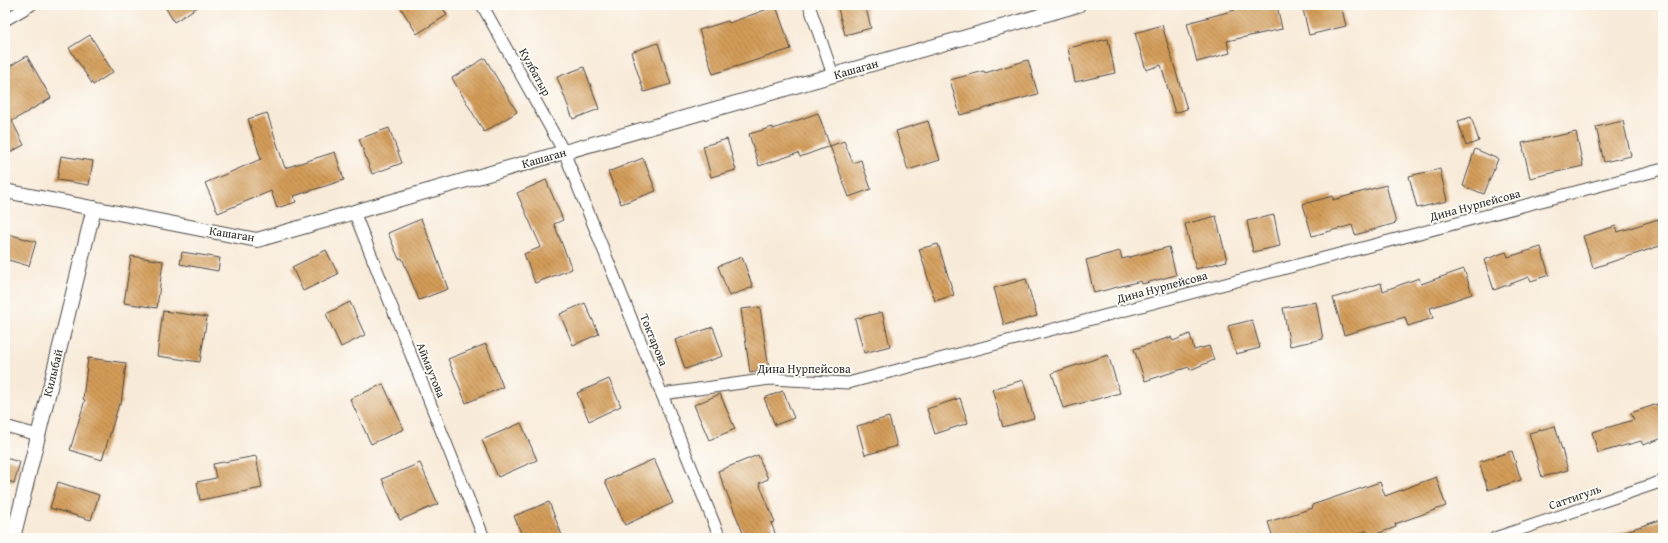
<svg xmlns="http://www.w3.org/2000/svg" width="1668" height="543" font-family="'Gentium Book Plus',serif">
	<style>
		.building { fill: url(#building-back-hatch) }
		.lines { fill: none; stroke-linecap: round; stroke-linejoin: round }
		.minor-casing { stroke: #4a4845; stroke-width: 13 }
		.tertiary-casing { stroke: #4a4845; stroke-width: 16 }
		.minor { stroke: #fff; stroke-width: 11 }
		.tertiary { stroke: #fff; stroke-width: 14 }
		.labels { text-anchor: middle; stroke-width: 3.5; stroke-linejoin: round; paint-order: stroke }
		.street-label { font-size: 12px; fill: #2b2b2b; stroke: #fdfcf7 }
	</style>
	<defs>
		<pattern id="building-back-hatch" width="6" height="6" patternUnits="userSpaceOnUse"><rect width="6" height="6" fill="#d39c58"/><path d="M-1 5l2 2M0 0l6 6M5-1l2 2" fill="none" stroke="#ab7f49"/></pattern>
	</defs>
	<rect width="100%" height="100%" fill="#fdfcf7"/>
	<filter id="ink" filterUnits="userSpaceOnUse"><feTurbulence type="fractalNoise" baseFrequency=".025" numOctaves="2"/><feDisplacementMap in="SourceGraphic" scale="8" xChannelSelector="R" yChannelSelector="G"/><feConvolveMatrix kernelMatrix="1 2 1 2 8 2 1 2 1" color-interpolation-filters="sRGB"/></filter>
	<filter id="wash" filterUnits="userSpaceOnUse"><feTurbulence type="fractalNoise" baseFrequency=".012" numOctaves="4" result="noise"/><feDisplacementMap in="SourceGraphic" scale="16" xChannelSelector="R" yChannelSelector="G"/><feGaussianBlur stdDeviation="0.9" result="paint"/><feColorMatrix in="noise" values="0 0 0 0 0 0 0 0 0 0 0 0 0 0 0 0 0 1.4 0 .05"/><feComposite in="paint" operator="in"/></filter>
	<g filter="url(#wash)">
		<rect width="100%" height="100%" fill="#f8ead8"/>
		<g id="blocks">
			<g class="building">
				<polygon points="164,5 201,5 174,22"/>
				<polygon points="399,5 441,5 447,15 417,34"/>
				<polygon points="837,5 865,5 871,28 845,35"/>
				<polygon points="1234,5 1277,5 1282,29 1227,41 1230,53 1197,62 1187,23 1235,10"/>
				<polygon points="1302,5 1341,5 1346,26 1309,35"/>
				<polygon points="776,6 791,49 713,74 699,30 728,21 729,23"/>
				<polygon points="1162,25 1187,109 1175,113 1161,65 1146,70 1135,33"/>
				<polygon points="90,35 113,72 93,85 69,48"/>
				<polygon points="1108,39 1115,73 1075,82 1068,48"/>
				<polygon points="658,43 671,84 644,92 631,52"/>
				<polygon points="27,56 51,98 12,121 24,145 5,155 5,69"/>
				<polygon points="485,58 517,112 484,132 452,78"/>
				<polygon points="1028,60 1038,94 960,115 950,80 984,71 985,73"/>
				<polygon points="584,67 599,109 573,119 557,77"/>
				<polygon points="267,113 285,168 335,152 344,180 294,196 296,202 277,208 271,191 218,213 205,183 261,159 248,119"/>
				<polygon points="818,113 830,146 800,157 798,153 759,166 749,134 773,127 773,129"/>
				<polygon points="1471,117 1479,141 1466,146 1458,121"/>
				<polygon points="928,121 940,160 908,170 896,131"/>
				<polygon points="1623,121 1631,156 1604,162 1596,127"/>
				<polygon points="389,128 402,163 372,174 359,139"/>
				<polygon points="1576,132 1583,166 1530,178 1522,143"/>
				<polygon points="727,139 736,170 711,177 703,146"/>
				<polygon points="844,141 853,163 861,160 871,189 849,197 830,146"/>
				<polygon points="1475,149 1498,159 1484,194 1463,186"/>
				<polygon points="61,156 93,161 89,185 57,180"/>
				<polygon points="643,158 656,191 621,204 608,172"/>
				<polygon points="1440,169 1447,201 1417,208 1409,176"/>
				<polygon points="546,180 563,220 554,224 572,269 535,283 524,254 541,247 517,193"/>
				<polygon points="1386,185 1396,223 1355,235 1352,225 1312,236 1303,204 1333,196 1333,200"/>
				<polygon points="1274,215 1280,246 1253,252 1247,221"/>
				<polygon points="1216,216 1227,261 1196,269 1185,224"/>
				<polygon points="421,219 432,245 448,289 419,300 402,258 399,259 388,233"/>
				<polygon points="1658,219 1663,235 1663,245 1593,268 1583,236 1616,226 1618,232"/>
				<polygon points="5,233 36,242 29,266 5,259"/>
				<polygon points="938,244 954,295 935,301 919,249"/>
				<polygon points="1169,247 1176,275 1142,284 1141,281 1094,293 1086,260 1120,251 1122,259"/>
				<polygon points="1541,247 1549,275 1531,281 1529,277 1494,290 1484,260 1506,252 1508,257"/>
				<polygon points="326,250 338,274 303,291 292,267"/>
				<polygon points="182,252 220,258 218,271 180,264"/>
				<polygon points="131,256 163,261 157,308 124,303"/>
				<polygon points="742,257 753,287 729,296 718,266"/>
				<polygon points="1464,269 1472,294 1430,308 1433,318 1408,326 1405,317 1344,335 1333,298 1381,283 1383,291 1419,278 1421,284"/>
				<polygon points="1026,279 1037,316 1004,325 994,288"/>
				<polygon points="350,302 365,335 341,347 326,314"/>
				<polygon points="1316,302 1323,339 1290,346 1283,308"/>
				<polygon points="585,303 599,334 573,345 560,314"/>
				<polygon points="760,307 769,370 750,373 741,309"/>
				<polygon points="163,311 207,317 200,362 157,356"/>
				<polygon points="882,312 890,346 864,353 855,319"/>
				<polygon points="1252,320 1260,348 1236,354 1228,326"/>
				<polygon points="713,327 723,356 685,369 675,340"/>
				<polygon points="1190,334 1194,350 1209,346 1214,360 1190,370 1189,367 1145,381 1134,349 1171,337 1173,341"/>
				<polygon points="486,344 503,387 466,403 448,359"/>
				<polygon points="1108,355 1120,393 1063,408 1052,373"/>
				<polygon points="88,358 126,363 121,405 119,404 102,460 70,450 85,400 83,399"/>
				<polygon points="609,379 621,406 589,421 577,393"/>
				<polygon points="1023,380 1034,418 1003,427 992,389"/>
				<polygon points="383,384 404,429 371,444 350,399"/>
				<polygon points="783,391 794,418 775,425 764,398"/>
				<polygon points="720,394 735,429 709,440 694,405"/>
				<polygon points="960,398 968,423 935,434 927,409"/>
				<polygon points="1663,402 1663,438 1643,445 1641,441 1598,453 1592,432 1634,420 1631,413"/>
				<polygon points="889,417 897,446 865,455 857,426"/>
				<polygon points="521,423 537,460 498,477 482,440"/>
				<polygon points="1555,426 1568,470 1542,477 1529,433"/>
				<polygon points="1512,451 1521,480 1488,490 1479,462"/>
				<polygon points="758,455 768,479 759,483 775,522 771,523 777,538 745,538 718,471"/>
				<polygon points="256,456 262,488 200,500 197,482 216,478 213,464"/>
				<polygon points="5,458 20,462 14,483 5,480"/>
				<polygon points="654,459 673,503 625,525 605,481"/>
				<polygon points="420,463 438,504 400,520 382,479"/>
				<polygon points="1436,477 1446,506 1395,524 1396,527 1368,537 1366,531 1346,538 1273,538 1268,522 1313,508 1312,505 1380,482 1385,496"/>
				<polygon points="58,482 99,495 91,520 50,508"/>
				<polygon points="549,502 563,538 523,538 514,516"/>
				<polygon points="1663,519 1663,538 1611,538 1611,536"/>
			</g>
		</g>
	</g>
	<g filter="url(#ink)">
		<use href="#blocks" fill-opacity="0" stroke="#4a4845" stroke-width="1"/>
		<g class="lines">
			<g class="minor-casing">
				<g id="minor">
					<polyline points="482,5 564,152 720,538"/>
					<polyline points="809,5 833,75"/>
					<polyline points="5,20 31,5"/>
					<polyline points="354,212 484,538"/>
					<polyline points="662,394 770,379 848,383 1663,169"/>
					<polyline points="5,426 38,435"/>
					<polyline points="1495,538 1663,481"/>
				</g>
			</g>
			<g class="tertiary-casing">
				<g id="tertiary">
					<polyline points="5,191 257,240 1078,5"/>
					<polyline points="13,538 94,208"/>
				</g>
			</g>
			<use href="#minor" class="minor"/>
			<use href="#tertiary" class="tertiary"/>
		</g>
	</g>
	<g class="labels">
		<g class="street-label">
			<text transform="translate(856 69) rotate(-16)" y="4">Кашаган</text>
			<text transform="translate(535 72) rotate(61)" y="4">Кулбатыр</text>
			<text transform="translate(544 158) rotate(-16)" y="4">Кашаган</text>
			<text transform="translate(1475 205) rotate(-15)" y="4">Дина Нурпейсова</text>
			<text transform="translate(232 234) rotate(9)" y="4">Кашаган</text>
			<text transform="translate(1162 287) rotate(-15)" y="4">Дина Нурпейсова</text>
			<text transform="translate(654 340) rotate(68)" y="4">Токтарова</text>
			<text x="804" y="373">Дина Нурпейсова</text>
			<text transform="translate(431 370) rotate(68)" y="4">Аймаутова</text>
			<text transform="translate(53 373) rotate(-76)" y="4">Килыбай</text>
			<text transform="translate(1575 497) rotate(-19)" y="4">Саттигуль</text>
		</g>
	</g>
	<rect width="1668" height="543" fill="none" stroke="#fdfcf7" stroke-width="20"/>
</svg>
